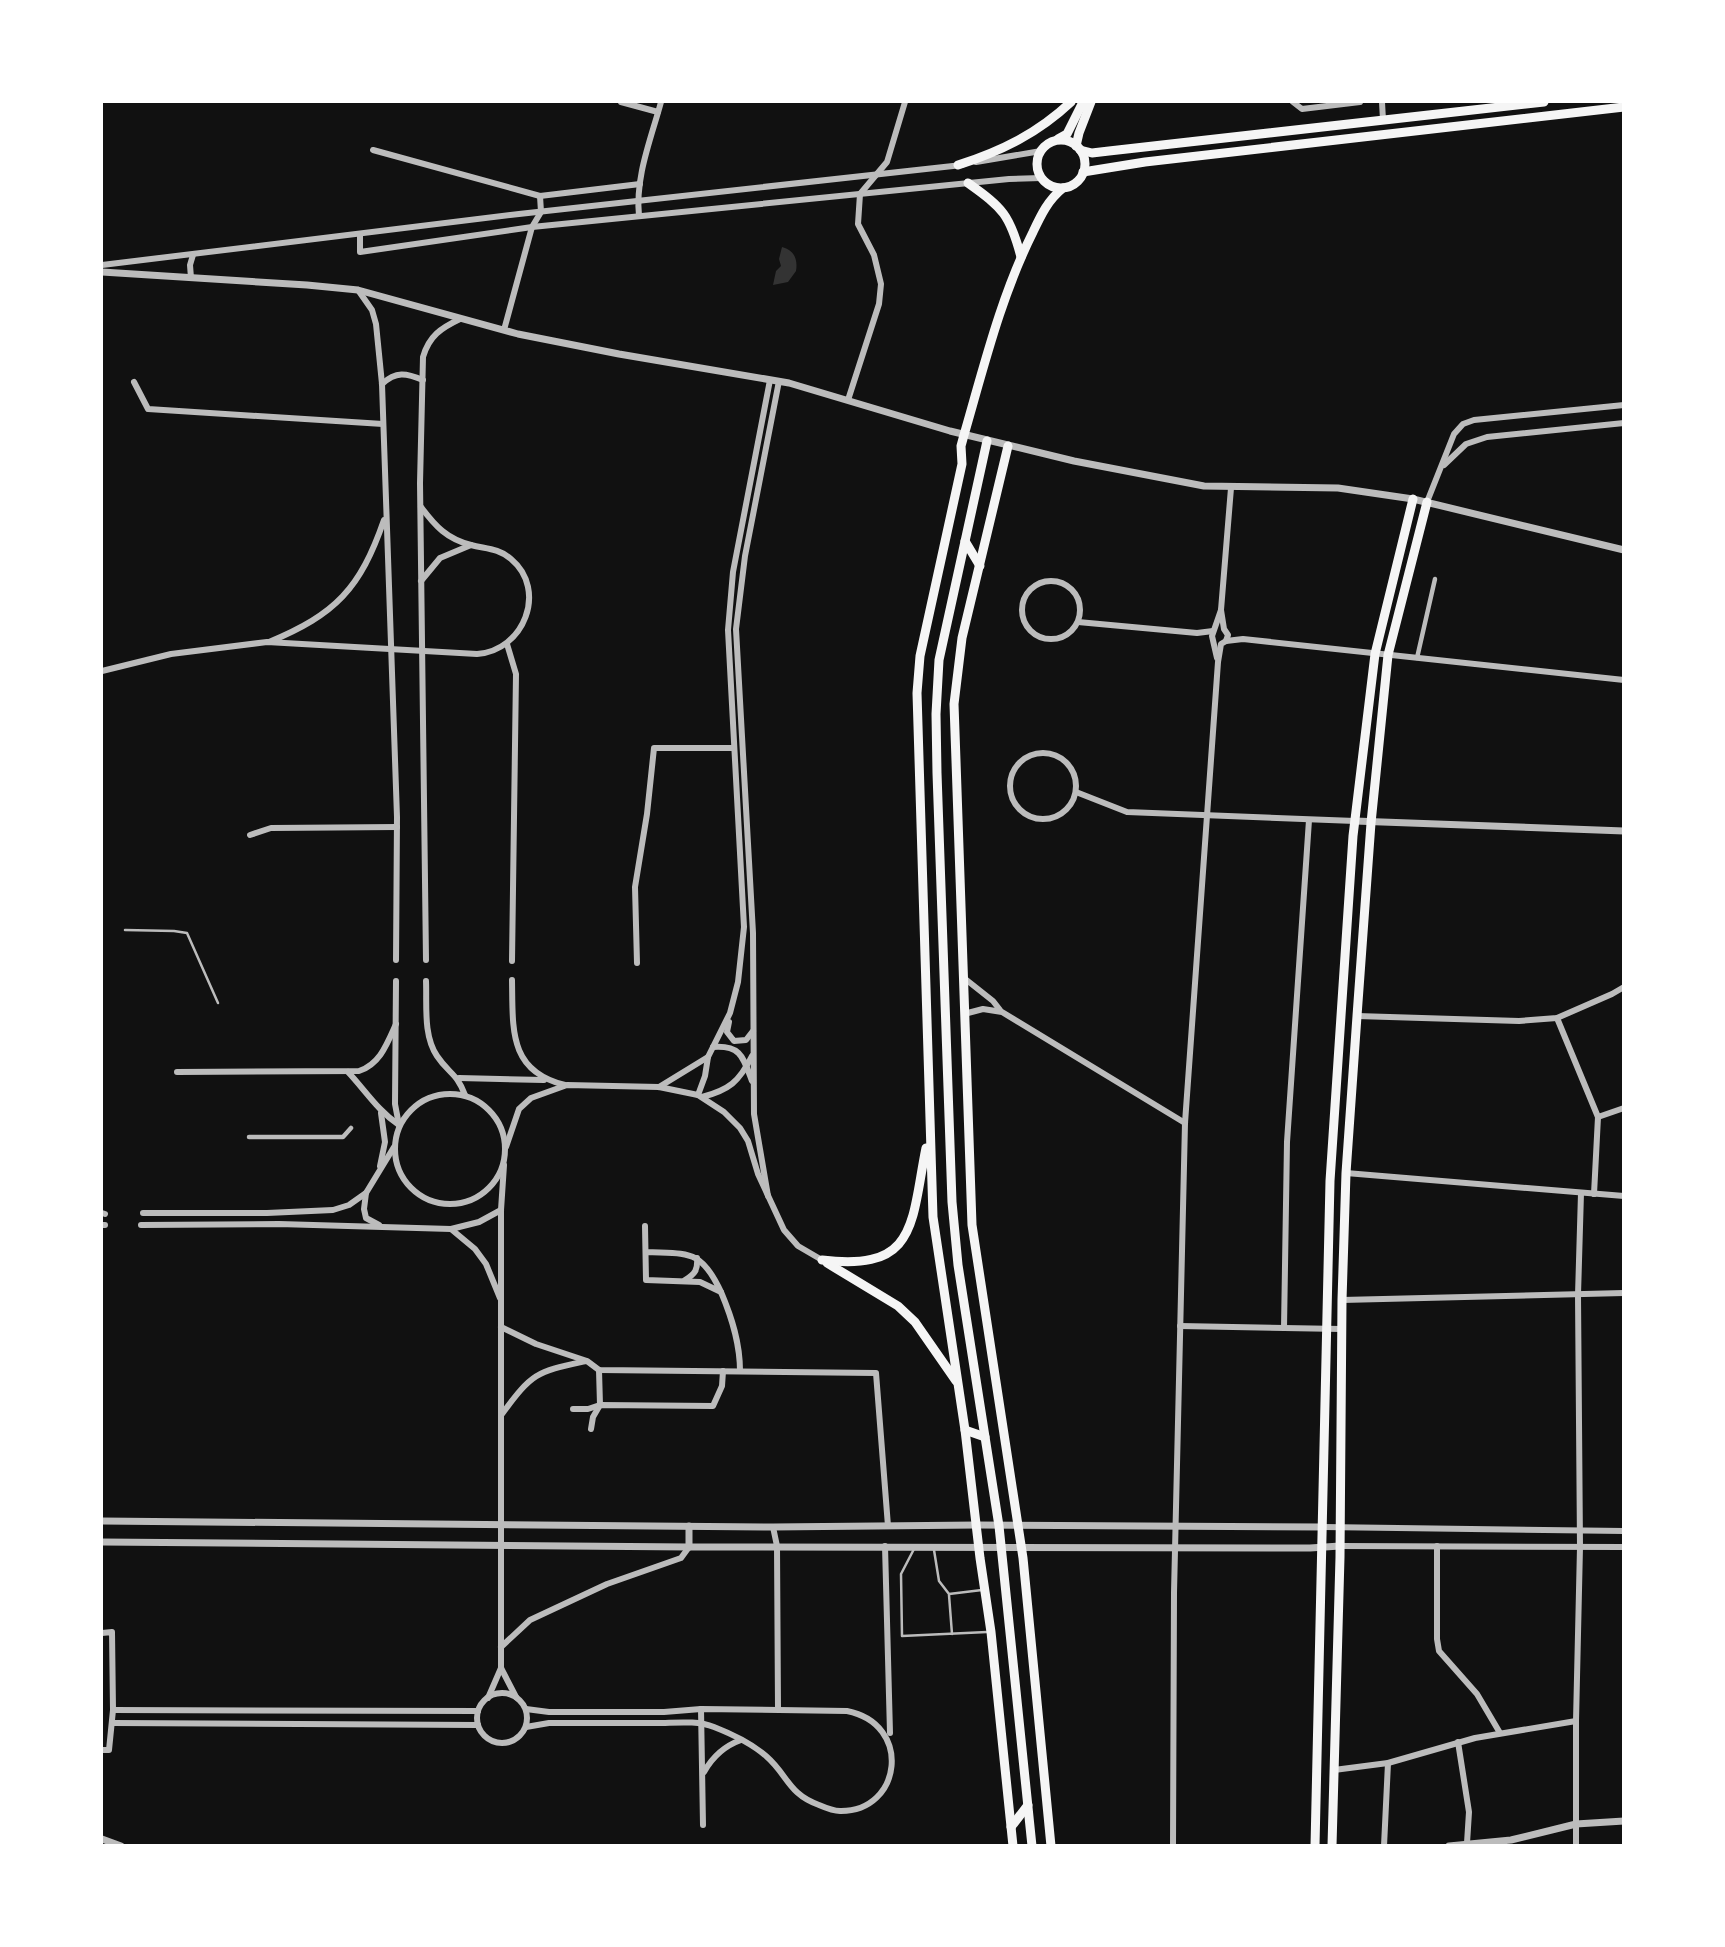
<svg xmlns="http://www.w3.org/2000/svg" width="1725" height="1947" font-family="'Sofia Sans Condensed',sans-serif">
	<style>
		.water { fill: #333 }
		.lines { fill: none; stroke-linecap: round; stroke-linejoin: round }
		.service { stroke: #bcbcbc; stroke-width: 2.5 }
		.pedestrian { stroke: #bcbcbc; stroke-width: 4.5 }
		.minor { stroke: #bcbcbc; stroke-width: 6 }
		.tertiary { stroke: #bcbcbc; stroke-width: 7 }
		.secondary { stroke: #f5f5f5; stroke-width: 9 }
	</style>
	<rect width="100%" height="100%" fill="#111"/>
	<path class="water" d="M782,247C794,250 798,259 796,271L788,282L773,285L776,271L781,266L779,259Z"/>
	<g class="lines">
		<g class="service">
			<polyline points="125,930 174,931 187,933 218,1003"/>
			<polyline points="914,1549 901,1574 902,1636 987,1632"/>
			<polyline points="934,1550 939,1581 949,1594 982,1590"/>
			<polyline points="949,1595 952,1634"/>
		</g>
		<g class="pedestrian">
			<polyline points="1417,658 1435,579"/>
			<polyline points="249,1137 343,1137 351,1128"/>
		</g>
		<g class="minor">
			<polyline points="621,102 658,112"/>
			<polyline points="1293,102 1302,109 1360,102"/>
			<polyline points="1382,102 1383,120"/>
			<polyline points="373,150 540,196 640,184"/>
			<polyline points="976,162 1041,151"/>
			<path d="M639,216C635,177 651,139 661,102"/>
			<polyline points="360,235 360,252 532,227 1009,179 1041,178"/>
			<polyline points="102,265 519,214 962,165"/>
			<polyline points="191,278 190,265 193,255"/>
			<polyline points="358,290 372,310 376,324 382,384 397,817 396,960"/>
			<polyline points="504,330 532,227 541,212 540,196"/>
			<polyline points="134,382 148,409 383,424"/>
			<path d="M382,384C396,371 406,373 423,380"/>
			<polyline points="848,400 879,304 881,284 874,255 858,224 860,194 887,162 905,102"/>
			<polyline points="1444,465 1466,444 1487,437 1624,423"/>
			<polyline points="1427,502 1454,434 1463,424 1474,420 1624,405"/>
			<polyline points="421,581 440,558 471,545"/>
			<circle cx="1051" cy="610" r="29"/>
			<polyline points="1078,622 1197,633 1213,631"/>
			<polyline points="1226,641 1243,639 1624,680"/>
			<path d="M269,642C336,614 360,589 384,520"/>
			<polyline points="507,644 516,674 512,961"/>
			<polyline points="1217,658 1212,636 1221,610 1231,488"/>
			<path d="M102,671L171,654L267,642L477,654C524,651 548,590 511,559C498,548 486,549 471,545C447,539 435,526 421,507"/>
			<circle cx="1043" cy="786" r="33"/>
			<polyline points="1076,792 1127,812 1355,821"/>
			<polyline points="250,835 271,828 397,827"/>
			<path d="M426,960L420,483L423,357C429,336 441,328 460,319"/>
			<polyline points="637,963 635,887 647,814 654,748 733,748"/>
			<polyline points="964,978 993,1001 1000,1010"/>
			<path d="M512,980C513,1029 508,1071 565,1085"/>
			<polyline points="396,981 395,1104 399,1125"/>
			<path d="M426,981C427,1005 423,1035 437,1056C449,1074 457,1073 465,1095"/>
			<polyline points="964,1014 983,1009 1002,1012 1185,1123"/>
			<polyline points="1357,1016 1519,1021 1557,1018 1612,994 1624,987"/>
			<polyline points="1557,1018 1598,1117 1594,1194"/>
			<polyline points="729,1022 727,1032 734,1041 746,1040 753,1031"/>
			<path d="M713,1047C741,1045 743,1057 752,1081"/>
			<path d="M177,1072L359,1071C380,1064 387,1044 396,1024"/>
			<path d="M348,1072C365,1090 378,1111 399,1125"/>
			<polyline points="459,1078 544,1080"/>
			<polyline points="659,1087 708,1057 730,1013 738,982 744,927 728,630 733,572 770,380"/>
			<circle cx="450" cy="1149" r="55"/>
			<polyline points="698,1095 705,1076 708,1057"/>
			<path d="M702,1097C729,1090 739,1082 752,1056"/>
			<polyline points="1598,1117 1624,1108"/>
			<polyline points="506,1147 519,1109 531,1098 567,1085 659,1087 698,1095 724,1112 740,1128 748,1141 758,1174 784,1230 798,1246 822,1260"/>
			<polyline points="504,1165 501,1210 501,1668 516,1697"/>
			<polyline points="380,1166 385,1142 381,1113"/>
			<polyline points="1346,1173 1624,1196"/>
			<polyline points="366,1193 364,1209 366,1218 379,1225"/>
			<polyline points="768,1196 754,1114 753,933 736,629 745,556 779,381"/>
			<polyline points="102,1213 105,1214"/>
			<polyline points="143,1213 267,1213 333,1210 349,1205 366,1193 394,1147"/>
			<polyline points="102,1225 105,1225"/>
			<polyline points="141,1225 279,1224 451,1229 475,1249 486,1264 500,1298"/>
			<path d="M645,1226L646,1280L700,1282L721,1292C701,1249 689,1254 647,1252"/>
			<polyline points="451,1229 479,1222 501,1210"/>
			<path d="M685,1280C695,1274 698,1270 697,1258"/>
			<path d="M721,1292C732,1318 740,1343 740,1371"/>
			<polyline points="1342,1300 1624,1293"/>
			<polyline points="1180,1326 1341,1329"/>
			<polyline points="501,1327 536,1344 587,1361 599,1370 876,1373 888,1526"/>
			<polyline points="1284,1328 1287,1142 1309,820"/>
			<polyline points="573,1409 588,1409 600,1405 713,1406 722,1386 723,1371"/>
			<path d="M502,1414C533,1372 536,1372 586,1361"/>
			<polyline points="591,1429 593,1417 600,1405 599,1370"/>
			<polyline points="773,1527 777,1546 778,1709"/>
			<polyline points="1323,1527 1624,1531"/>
			<polyline points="885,1546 890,1733"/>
			<polyline points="1340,1546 1624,1547"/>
			<polyline points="1437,1546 1437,1639 1439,1651 1477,1694 1500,1733"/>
			<polyline points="102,1633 112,1632 113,1710 109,1750 102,1750"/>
			<polyline points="501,1647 530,1620 607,1584 681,1558 689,1547"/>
			<circle cx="502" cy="1718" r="25"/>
			<polyline points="488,1698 501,1668"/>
			<path d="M526,1709L549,1712H664L701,1709L847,1711C913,1724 902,1812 840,1811C833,1811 826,1808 819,1805C788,1794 788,1775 766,1756C751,1743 732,1734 714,1727C696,1720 675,1723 656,1723C620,1723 584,1723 549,1723L526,1727"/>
			<polyline points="701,1709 703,1825"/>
			<polyline points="113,1710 478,1711"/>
			<polyline points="113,1723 478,1725"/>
			<polyline points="1458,1742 1469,1812 1467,1843"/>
			<polyline points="1334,1770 1388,1763 1475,1738 1576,1721"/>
			<path d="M704,1772C713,1756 724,1746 741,1740"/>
			<polyline points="1173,1846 1174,1593 1185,1123 1218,662 1221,644 1226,641 1228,635 1224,629 1221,610"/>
			<polyline points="1384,1846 1388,1763"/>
			<polyline points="1576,1846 1576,1721 1580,1547 1578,1295 1581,1193"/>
		</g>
		<g class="tertiary">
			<polyline points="102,272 307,285 358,290 518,334 619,354 789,383 950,431 1074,461 1204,486 1338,488 1413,499 1624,550"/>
			<polyline points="1355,821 1624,831"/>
			<polyline points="102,1521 773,1527 977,1525 1323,1527"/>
			<polyline points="102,1542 689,1547 1310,1548 1340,1546"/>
			<polyline points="689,1547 689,1526"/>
			<polyline points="102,1839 121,1846"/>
			<polyline points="1449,1846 1511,1840 1576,1824 1624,1821"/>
		</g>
		<g class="secondary">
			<polyline points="1058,139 1067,134 1083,102"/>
			<circle cx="1061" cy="164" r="24"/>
			<polyline points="1076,146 1079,133 1091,102"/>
			<polyline points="1080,150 1092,153 1109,151 1544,102"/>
			<path d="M958,165C1002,151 1038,133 1071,102"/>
			<polyline points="1083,172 1145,162 1624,107"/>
			<path d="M968,183C1003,208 1010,215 1021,257"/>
			<polyline points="987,441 939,660 936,714 937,773 952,1202 958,1265 999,1526 1032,1846"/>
			<polyline points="1008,446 962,638 954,704 956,761 972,1225 1023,1558 1051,1846"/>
			<polyline points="965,541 980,566"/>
			<path d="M822,1260C918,1272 911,1222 926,1148"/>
			<polyline points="827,1263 898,1306 915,1322 956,1381"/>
			<polyline points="965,1430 985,1437"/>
			<polyline points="1011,1827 1028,1805"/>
			<path d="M1013,1846L991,1632L980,1558L965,1430L933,1217L917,693L920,656L962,464L961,446L964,435C984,366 1001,296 1033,232C1041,215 1048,200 1063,188"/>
			<polyline points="1315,1846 1330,1181 1353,836 1375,654 1413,499"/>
			<polyline points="1332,1846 1340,1557 1342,1300 1346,1173 1357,1016 1371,823 1388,655 1427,502"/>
		</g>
	</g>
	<rect width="1725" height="1947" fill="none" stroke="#ffffff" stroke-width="206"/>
</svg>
